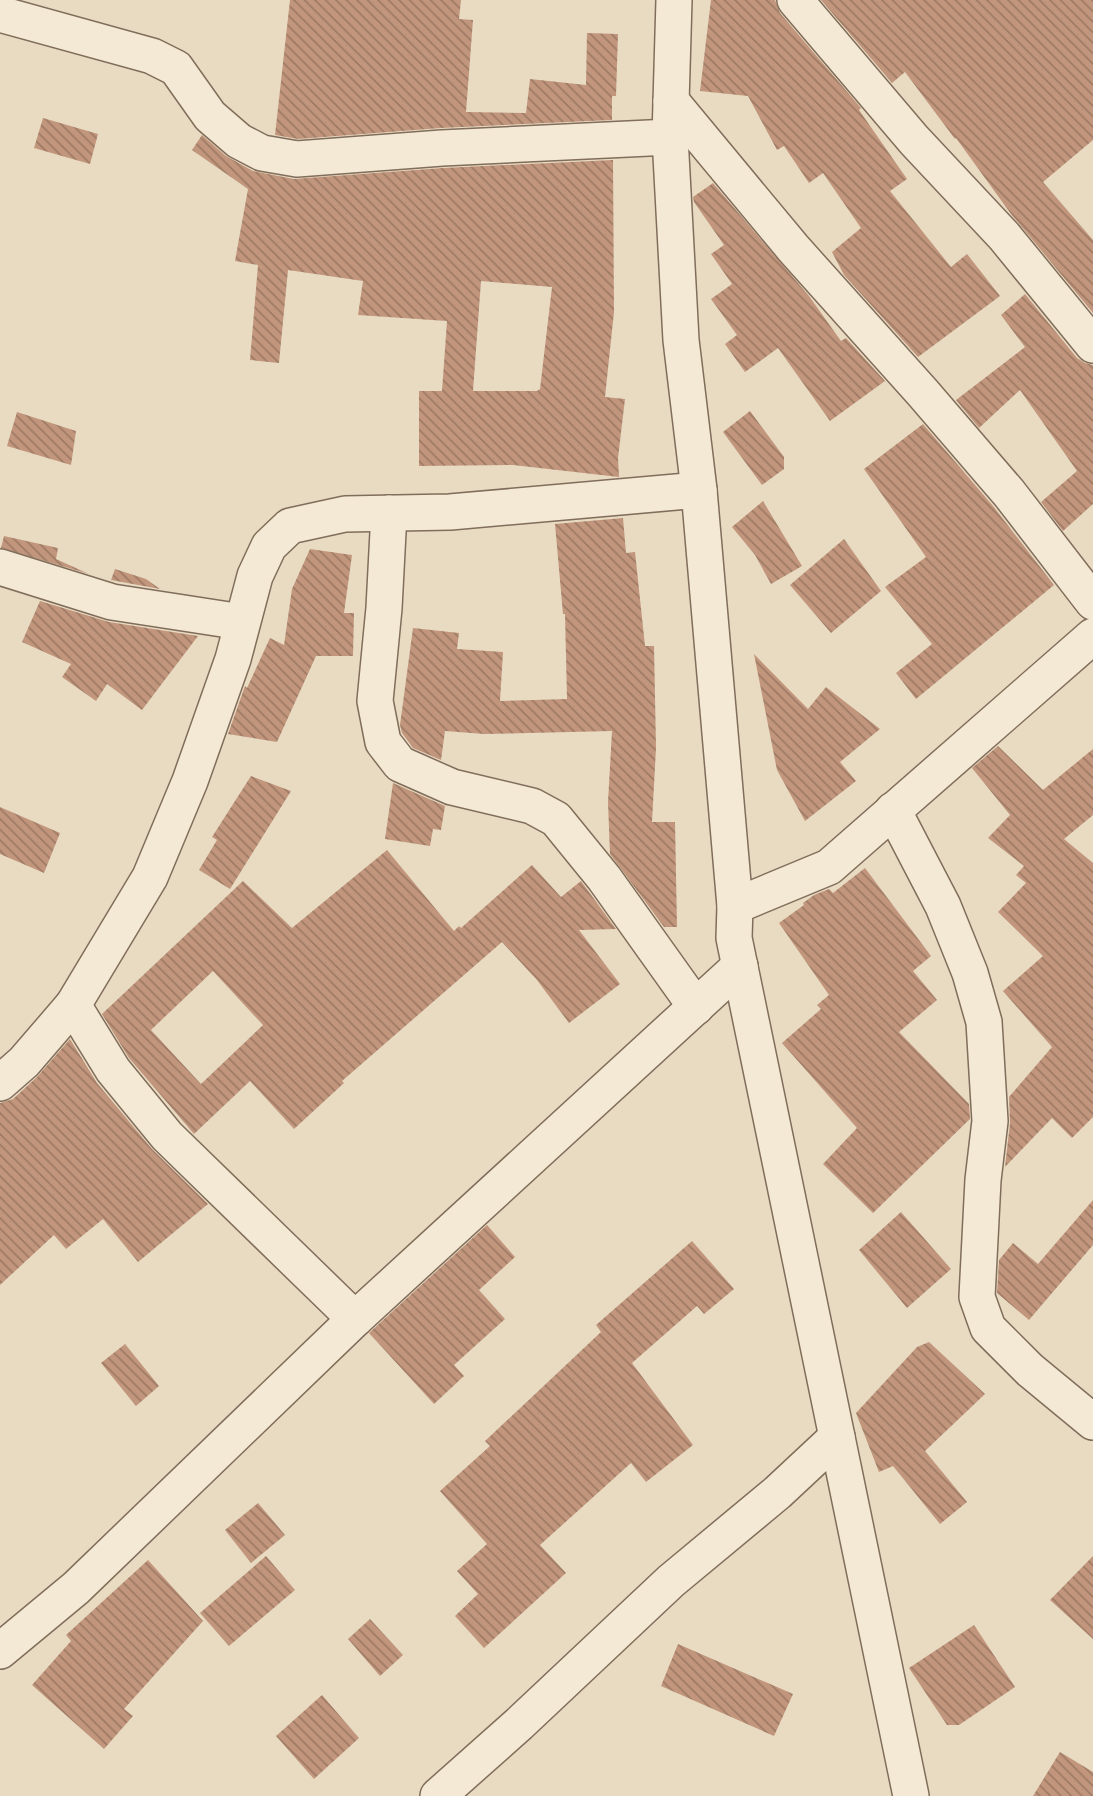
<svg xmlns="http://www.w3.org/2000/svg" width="1093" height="1796" font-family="Lora,serif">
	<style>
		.building { fill: url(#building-back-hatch); fill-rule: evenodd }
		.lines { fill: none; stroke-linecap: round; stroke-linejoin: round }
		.street-casing { stroke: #806d5b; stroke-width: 38 }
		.street { stroke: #f4e9d4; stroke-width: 35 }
	</style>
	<defs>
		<pattern id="building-back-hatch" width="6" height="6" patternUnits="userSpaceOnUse" patternTransform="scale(1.75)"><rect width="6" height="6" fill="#c2967c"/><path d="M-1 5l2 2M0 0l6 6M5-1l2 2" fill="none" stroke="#9e7a65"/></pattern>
	</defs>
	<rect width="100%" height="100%" fill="#e8dbc2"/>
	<g class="building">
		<polygon points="290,0 461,0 459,19 473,20 466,112 526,113 530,79 586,85 587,33 618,34 616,96 612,96 612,120 441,128 298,139 275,135"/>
		<polygon points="711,0 775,0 780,13 861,108 859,110 907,179 890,191 951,267 967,254 1000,296 918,357 844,275 832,252 861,228 823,173 809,183 784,146 777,150 748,96 700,91"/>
		<polygon points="821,0 1093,0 1093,140 1043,182 1093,240 1093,313 1011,214 956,138 955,139 905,72 892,83"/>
		<polygon points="43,118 98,134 90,164 34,148"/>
		<path d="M202,135L226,156L253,171L294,179L443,168L613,160L614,312L605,397L625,399L618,458L619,477L513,465L419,466V391H442L447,321L358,315L363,281L288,270L279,363L250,360L258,265L235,261L248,189L192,150ZM481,281L552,287L540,389L537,391H473Z"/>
		<polygon points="713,183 809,296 841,341 846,338 885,381 830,421 778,348 745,372 725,344 737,335 711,299 732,284 711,254 724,245 694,202 693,197"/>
		<polygon points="1025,294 1077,358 1085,363 1093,365 1093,504 1063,531 1041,502 1077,471 1020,390 979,428 956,400 1025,347 1001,315"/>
		<polygon points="750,411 784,457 784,469 762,485 723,432"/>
		<polygon points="17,412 76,431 71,465 7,446"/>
		<polygon points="923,424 993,506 1054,585 916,699 896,673 932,644 885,587 926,557 864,469"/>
		<polygon points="763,501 802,566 771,584 755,555 732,527"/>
		<polygon points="623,518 626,553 635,552 645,646 654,646 656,748 652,822 675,822 677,927 664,927 610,854 608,802 612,731 484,734 445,731 441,760 413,748 402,733 400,725 413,628 459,633 457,649 503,652 500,701 567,699 565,614 563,614 555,524"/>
		<polygon points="4,536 58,548 56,559 89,574 1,548"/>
		<polygon points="844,539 881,591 831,633 790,585"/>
		<polygon points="310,549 352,555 344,613 354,613 353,656 316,656 277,742 228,734 245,686 247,688 270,638 284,645 292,589"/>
		<polygon points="115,569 146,579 160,589 111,580"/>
		<polygon points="40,601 109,622 198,636 142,710 107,684 96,701 62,677 71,664 22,642"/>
		<polygon points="754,654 808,709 826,687 880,729 840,762 856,781 805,821 777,770"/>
		<polygon points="998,746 1043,790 1093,749 1093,815 1064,839 1093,863 1093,1117 1072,1138 1052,1118 1005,1167 1010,1123 1009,1097 1052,1047 1003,991 1043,956 998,912 1026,883 1016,875 1024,866 988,838 1010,815 972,768"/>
		<polygon points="251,776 291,791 230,889 199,870 217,840 212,837"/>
		<polygon points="393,783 445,806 441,830 433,829 430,846 385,839"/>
		<polygon points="0,807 60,833 44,873 0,854"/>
		<path d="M387,850L454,931L459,926L461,928L532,865L561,897L581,881L616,929L579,930L620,984L569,1023L537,980L502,942L342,1081L344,1083L294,1129L250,1081L194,1134L129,1058L102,1014L243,881L292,928ZM213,971L263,1025L201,1084L151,1030Z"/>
		<polygon points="865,868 931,956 913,971 937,1000 899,1032 969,1104 970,1119 873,1213 823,1164 857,1128 782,1043 821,1009 817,1005 829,995 779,923 804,905 803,903 814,895 829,889 833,893"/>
		<polygon points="70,1039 97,1083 152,1149 208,1204 138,1262 103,1219 66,1249 54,1235 0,1285 0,1103 13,1099 37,1077"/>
		<polygon points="1093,1200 1093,1245 1029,1320 997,1293 999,1260 1013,1243 1038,1264"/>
		<polygon points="901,1212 951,1269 907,1308 859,1250"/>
		<polygon points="487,1225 515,1257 479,1290 505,1319 454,1365 464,1376 434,1404 369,1333"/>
		<polygon points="692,1241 734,1289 704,1314 697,1306 632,1363 693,1445 646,1482 631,1463 540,1545 566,1573 484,1648 455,1616 478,1594 457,1571 487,1544 440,1491 490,1446 485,1441 601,1332 596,1325"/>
		<polygon points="929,1342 985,1394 925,1451 967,1502 940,1524 893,1466 879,1472 856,1413 917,1347"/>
		<polygon points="125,1344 159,1386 136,1406 101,1363"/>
		<polygon points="258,1503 285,1535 251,1563 225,1530"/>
		<polygon points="266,1556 295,1590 229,1646 200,1613"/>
		<polygon points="1093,1556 1093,1639 1050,1600"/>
		<polygon points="148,1560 203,1621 124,1709 133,1716 104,1749 32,1685 71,1641 66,1635"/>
		<polygon points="370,1619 403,1655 380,1676 348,1639"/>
		<polygon points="974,1625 1015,1687 959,1725 947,1725 909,1668"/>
		<polygon points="678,1644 793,1694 774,1736 661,1686"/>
		<polygon points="322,1695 359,1738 314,1779 276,1736"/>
		<polygon points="1060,1752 1093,1772 1093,1796 1033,1796"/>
	</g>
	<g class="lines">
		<g class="street-casing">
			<g id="street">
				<polyline points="674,0 670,137 681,340 699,490 735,906 734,938 911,1796"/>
				<polyline points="795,0 914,140 1004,236 1093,345"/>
				<polyline points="0,14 152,56 176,68 210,116 239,141 262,153 297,159 442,148 670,137"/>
				<polyline points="671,101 793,248 923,393 1009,493 1093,602"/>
				<polyline points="389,513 384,608 375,701 383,742 400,764 452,787 532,806 556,819 604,878 696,1007"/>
				<polyline points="0,567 112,602 242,622"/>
				<polyline points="893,810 943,906 970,973 984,1022 990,1121 983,1180 977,1297 988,1328 1030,1370 1093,1422"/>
				<polyline points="735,906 829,867 1093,636"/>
				<polyline points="73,1005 113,1070 167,1136 355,1319"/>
				<polyline points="0,1083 24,1062 73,1005 150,877 190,781 233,659 255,576 269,546 290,526 345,514 450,512 699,490"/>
				<polyline points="0,1651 76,1588 355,1319 740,966"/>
				<polyline points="438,1796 519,1724 671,1581 777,1493 837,1437"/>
			</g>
		</g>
		<use href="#street" class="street"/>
	</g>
</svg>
